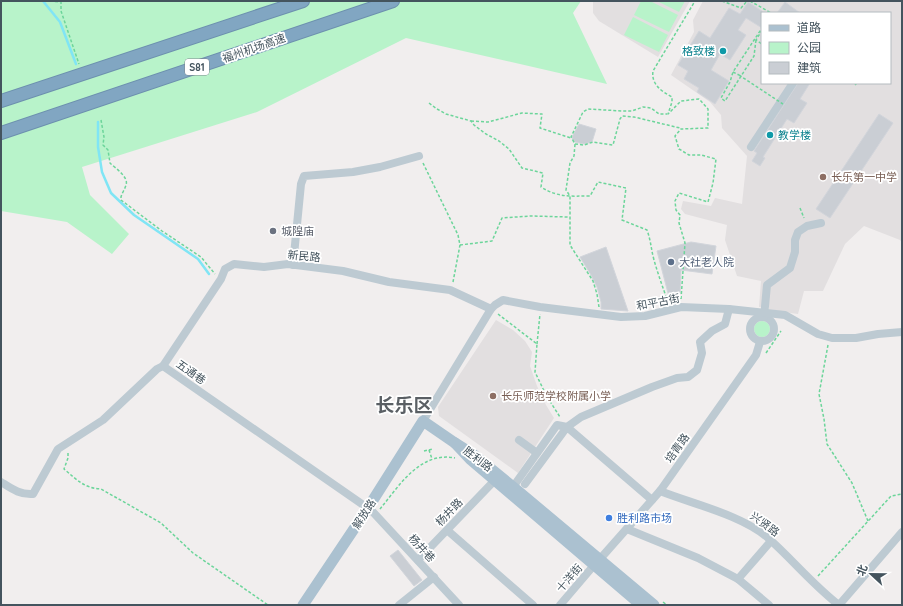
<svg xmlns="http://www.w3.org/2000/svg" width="903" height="606" font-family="Quicksand,'Noto Sans SC',sans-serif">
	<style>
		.education { fill: #e2dfe0; fill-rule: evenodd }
		.green { fill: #b8f3ca }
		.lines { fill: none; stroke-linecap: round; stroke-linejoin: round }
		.stream { stroke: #80e5f5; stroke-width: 2.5 }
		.building { fill: #caced4; stroke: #d2d5db }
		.highway-casing { stroke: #6c90ae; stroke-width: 14 }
		.path { stroke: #6cd59a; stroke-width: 1.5; stroke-dasharray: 3 2; stroke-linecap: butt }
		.minor { stroke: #bdcad2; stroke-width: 8 }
		.major { stroke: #abc1d0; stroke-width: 11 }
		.highway { stroke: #81a6c2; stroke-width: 12 }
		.path-bridge { stroke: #6cd59a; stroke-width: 1.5; stroke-dasharray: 3 2; stroke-linecap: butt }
		.culture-dot { fill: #0f9aa8; stroke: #fff; stroke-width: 1.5 }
		.education-dot { fill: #8d6e63; stroke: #fff; stroke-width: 1.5 }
		.worship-dot { fill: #6b7280; stroke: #fff; stroke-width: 1.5 }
		.service-dot { fill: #5c6f8a; stroke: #fff; stroke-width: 1.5 }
		.shop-dot { fill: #3f7fe0; stroke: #fff; stroke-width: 1.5 }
		.labels { text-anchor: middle; stroke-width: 3.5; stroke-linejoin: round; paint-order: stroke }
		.shield { fill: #fff; stroke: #7c878e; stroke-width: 1 }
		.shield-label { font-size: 10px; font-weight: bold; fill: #44545e }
		.street-label { font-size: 11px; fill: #44545e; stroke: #fff }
		.culture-label { font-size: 11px; fill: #0d838f; stroke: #fff; text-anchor: end }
		.education-label { font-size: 11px; fill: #785e54; stroke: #fff; text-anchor: start }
		.worship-label { font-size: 11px; fill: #5b616d; stroke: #fff; text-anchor: start }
		.service-label { font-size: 11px; fill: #4e5e75; stroke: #fff; text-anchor: start }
		.shop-label { font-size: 11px; fill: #366cbe; stroke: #fff; text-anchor: start }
		.town-label { font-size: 19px; font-weight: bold; fill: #5a5f64; stroke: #fff }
	</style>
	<rect width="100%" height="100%" fill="#f1eeee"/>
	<g class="education">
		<polygon points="593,1 690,1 658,57 599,21 593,13"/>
		<path d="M703,1H902V243L900,240L864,226L845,244L823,291H804L798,314L769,310V306L759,307L761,281L737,276L725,240L727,225L685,214L681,209L683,201L711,206L715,198L742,204L747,156L722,128L721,115L710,102L671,75L694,32L693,20ZM762,13H890V83H762Z"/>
		<polygon points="496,320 513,330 525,341 532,352 530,366 537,386 546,405 554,418 518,473 439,416 438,407"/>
	</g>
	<g class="green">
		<polygon points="1,1 581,1 573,13 607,84 406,38 257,112 82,167 90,195 129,234 112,254 67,222 1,211"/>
		<polygon points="641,1 650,1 678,15 669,32 634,15"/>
		<polygon points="657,1 685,1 679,12"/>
		<polygon points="633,17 668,35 659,52 624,35"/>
		<circle cx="762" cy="329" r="8"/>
	</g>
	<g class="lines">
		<g class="stream">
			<polyline points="43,1 60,22 76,64"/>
			<polyline points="98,122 98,147 102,172 111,193 134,215 198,259 209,274"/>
		</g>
	</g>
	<g class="building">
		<polygon points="748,2 762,11 762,28 746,18 738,30 746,35 730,60 720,54 711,70 729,81 715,104 697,92 699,88 684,79 688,71 678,65 699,31 710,38 729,8 740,14"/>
		<polygon points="785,2 800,13 777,13"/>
		<polygon points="798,83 810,83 800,99 807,103 794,123 787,119 763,157 765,158 760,166 752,161 757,153 754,151"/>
		<polygon points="879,114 893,123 830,218 816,209"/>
		<polygon points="579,124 596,129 592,142 584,144 575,142 573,140 572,137"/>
		<polygon points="691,242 716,246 712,274 681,270 680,294 669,297 657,251"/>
		<polygon points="606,247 628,311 601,309 601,302 597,287 591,275 580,257"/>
		<polygon points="398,550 422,580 414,586 390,556"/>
	</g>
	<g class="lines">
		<g class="highway-casing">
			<g id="highway">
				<polyline points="1,101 303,1"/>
				<polyline points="1,133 393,1"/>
			</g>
		</g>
		<g class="path">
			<polyline points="50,1 60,2"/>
			<polyline points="61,1 61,11 79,64"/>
			<polyline points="722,1 741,8 747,1"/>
			<polyline points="750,1 771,13"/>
			<polyline points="762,30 756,40 762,44"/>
			<polyline points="756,40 754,56 725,101 721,98 730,82 733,72 762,28"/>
			<polyline points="733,72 739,75"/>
			<polyline points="855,85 857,83"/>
			<path d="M429,103L437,109L446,114L471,121L474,125L486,134L499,141L509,149L522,168L543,173L541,187C559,198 570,196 590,196L598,182L626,188L622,220L647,230C651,241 651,249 654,260C658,274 663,288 668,302"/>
			<path d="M101,120L104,137L103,145L108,150L110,163C115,168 129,177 126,185C125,189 122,193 121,197V200L162,231L201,257L215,274"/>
			<polyline points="471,121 488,122 522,113 542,114 540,128 571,138"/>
			<polyline points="575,144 584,145 593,142 613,145 620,119 622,116 634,117 680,128"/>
			<polyline points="423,163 458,235 460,245 453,282"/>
			<polyline points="800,208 804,218"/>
			<polyline points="460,245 492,241 502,218 530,216 569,217"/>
			<path d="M681,299L685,243L679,223L680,215L676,210L675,201L679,193L708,202L713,183L716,159L701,155H689L679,149L675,136L681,129L708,128V109L699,99L681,101L668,114L672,102V97C661,91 651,84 653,71L695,1"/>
			<polyline points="599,307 597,294 593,281 570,245 570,196 566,190 570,163 574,156 575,144 571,137 583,112 588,109 622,111 632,111 643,107 651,108 659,114 667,114"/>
			<polyline points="498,314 537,344 535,372 546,395 560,417"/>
			<polyline points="537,344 540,314"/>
			<polyline points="828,345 819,394 824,419 827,444 852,483 868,521"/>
			<polyline points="766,353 781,331"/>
			<polyline points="429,450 432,459"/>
			<polyline points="424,451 433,449"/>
			<path d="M68,453V458L64,469C77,480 84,488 101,489L161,523L193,553L268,605"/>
			<path d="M380,509C399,486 420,451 455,458"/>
			<polyline points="818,576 891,496 902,494"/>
			<polyline points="663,602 667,605"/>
		</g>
		<g class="minor">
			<polyline points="751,147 793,83"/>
			<polyline points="293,265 301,184 304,176 353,172 380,167 419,156"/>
			<circle cx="762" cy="329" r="12"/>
			<polyline points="764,317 767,285 790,268 795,252 795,240 798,232 807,226 821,223"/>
			<polyline points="163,366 221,279 225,269 234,264 264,267 288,264 343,271 389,282 450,290 491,309"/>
			<polyline points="423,421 491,309 495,305 503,300 540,307 621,317 645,316 681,307 729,309 785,315 818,334 832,338 856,338 878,334 902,332"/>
			<polyline points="519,440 537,453"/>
			<path d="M1,482C12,489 20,495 33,494L58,449L103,420L157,369L163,366L372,511L459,605"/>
			<polyline points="525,484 567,427 652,500"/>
			<polyline points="513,487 557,425 567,427 581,417 652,387 677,378 688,377 697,370 702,353 700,342 712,331 725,324 729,309"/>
			<path d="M660,491C693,504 741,515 767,537C792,559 813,585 839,605"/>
			<polyline points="627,529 698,558 738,579 769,605"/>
			<polyline points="447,530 533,605"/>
			<polyline points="600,559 660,491 756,355 760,342"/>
			<polyline points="418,560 495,480"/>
			<polyline points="738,579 771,541"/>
			<polyline points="399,605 434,577"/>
			<polyline points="560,605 595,564"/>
			<polyline points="839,605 902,532"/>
		</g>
		<g class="major">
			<polyline points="303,605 368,508 423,421 455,443"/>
			<polyline points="641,605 470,459 455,443 474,455 518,491 654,605"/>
		</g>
		<use href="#highway" class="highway"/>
		<polyline class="path-bridge" points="739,75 783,104"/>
	</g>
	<g class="culture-dot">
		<circle cx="723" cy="51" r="4"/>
		<circle cx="770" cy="135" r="4"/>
	</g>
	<g class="education-dot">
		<circle cx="823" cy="177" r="4"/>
		<circle cx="493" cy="396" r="4"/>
	</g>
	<circle class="worship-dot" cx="273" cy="231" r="4"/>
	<circle class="service-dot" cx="671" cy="262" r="4"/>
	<circle class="shop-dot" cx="609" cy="518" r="4"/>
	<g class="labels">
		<rect class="shield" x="185" y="59" width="24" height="16" rx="3"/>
		<g class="shield-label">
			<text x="197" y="71">S81</text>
		</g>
		<g class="street-label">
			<text transform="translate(254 48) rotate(-19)" y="4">福州机场高速</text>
			<text transform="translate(304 256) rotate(5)" y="4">新民路</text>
			<text transform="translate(658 302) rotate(-11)" y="4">和平古街</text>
			<text transform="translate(191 372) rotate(35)" y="4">五通巷</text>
			<text transform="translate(677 448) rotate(-55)" y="4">培青路</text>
			<text transform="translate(478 459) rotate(37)" y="4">胜利路</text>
			<text transform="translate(449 512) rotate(-46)" y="4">杨井路</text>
			<text transform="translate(364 514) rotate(-57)" y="4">解放路</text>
			<text transform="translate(765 524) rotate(36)" y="4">兴贤路</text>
			<text transform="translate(422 548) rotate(47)" y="4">杨井巷</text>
			<text transform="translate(569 578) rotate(-49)" y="4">十洋街</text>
		</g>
		<g class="culture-label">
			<text x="715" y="55">格致楼</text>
			<text x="778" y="139" text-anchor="start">教学楼</text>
		</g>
		<g class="education-label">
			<text x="831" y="181">长乐第一中学</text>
			<text x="501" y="400">长乐师范学校附属小学</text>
		</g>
		<g class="worship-label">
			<text x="281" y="235">城隍庙</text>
		</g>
		<g class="service-label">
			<text x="679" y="266">大社老人院</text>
		</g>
		<g class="shop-label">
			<text x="617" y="522">胜利路市场</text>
		</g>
		<g class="town-label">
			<text x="404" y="412">长乐区</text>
		</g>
	</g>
	<rect width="903" height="606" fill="none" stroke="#44545e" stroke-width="4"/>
	<rect x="761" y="12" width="130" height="72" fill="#ffffff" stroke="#b4bbbf"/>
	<rect x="769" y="25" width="20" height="6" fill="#abc1d0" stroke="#b4bbbf"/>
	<text x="797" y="32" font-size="12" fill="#44545e">道路</text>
	<rect x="769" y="42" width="20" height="12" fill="#b8f3ca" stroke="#b4bbbf"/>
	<text x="797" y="52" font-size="12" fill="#44545e">公园</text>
	<rect x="769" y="62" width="20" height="12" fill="#caced4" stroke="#b4bbbf"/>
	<text x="797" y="72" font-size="12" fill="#44545e">建筑</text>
	<g transform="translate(871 574) rotate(292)" stroke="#ffffff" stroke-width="3" paint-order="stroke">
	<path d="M0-3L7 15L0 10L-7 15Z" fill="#44545e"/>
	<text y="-6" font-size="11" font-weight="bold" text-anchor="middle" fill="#44545e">北</text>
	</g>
</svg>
